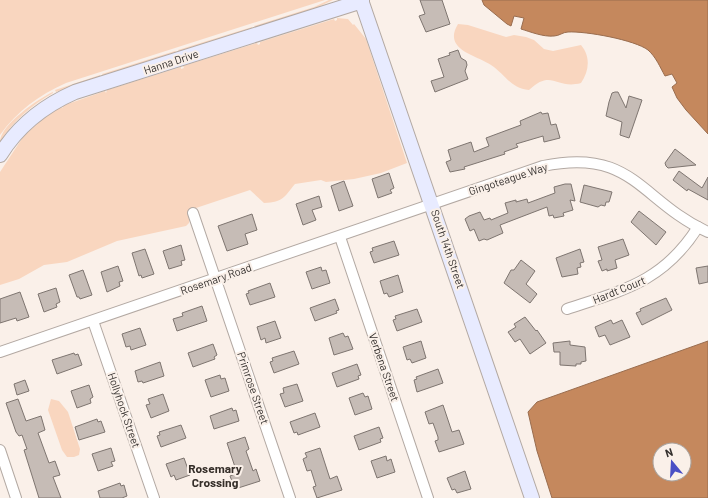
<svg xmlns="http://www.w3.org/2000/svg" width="708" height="498" font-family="Barlow,sans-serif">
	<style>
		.green { fill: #f9d6bf }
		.water { fill: #c5885d; stroke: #996d4f; fill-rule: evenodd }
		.building { fill: #c6bcb6; stroke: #7e7570 }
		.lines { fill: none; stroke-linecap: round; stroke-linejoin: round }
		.street-casing { stroke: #b3a9a3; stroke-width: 12 }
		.secondary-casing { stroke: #b3a9a3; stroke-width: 16 }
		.street { stroke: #fff; stroke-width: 10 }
		.secondary { stroke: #e8ebff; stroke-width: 14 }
		.labels { text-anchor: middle; stroke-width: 4; stroke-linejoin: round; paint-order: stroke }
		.street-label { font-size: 11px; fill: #332f2d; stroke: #faf0e9 }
		.neighbourhood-label { font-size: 12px; font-weight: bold; fill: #352e29; stroke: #faf0e9 }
	</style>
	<rect width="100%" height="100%" fill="#faf0e9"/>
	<g class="green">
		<path d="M0,0H325L66,83C39,95 17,111 0,135Z"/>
		<polygon points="329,0 333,0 314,9 255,28 254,26 314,7"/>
		<path d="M337,18L348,19L353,25L354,24L366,39L407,163L381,173L354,179L326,182L321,180L295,184C284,197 284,202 264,203L250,190L190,210L189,223L186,226L117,241L67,262L44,265L19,279L0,285V172L23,137L40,121L60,107L63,108L62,106L105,91L106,93L107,90L181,67V69L184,68L183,66L257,43L258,45L260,44V42L334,19L335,21L337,20Z"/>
		<path d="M458,24L468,25L506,37L514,35L526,37L534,40L544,49L553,51L581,45C591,57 589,71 581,83C556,90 552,68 529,90C510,88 506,75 491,65C477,55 442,50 458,24Z"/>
		<polygon points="252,27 252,28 179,52 178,50"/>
		<polygon points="175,51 176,52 103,76 102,74"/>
		<polygon points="100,75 100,76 56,92 55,90"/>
		<path d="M53,92V93C32,105 13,121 0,142C0,125 39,98 53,92Z"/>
		<polygon points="51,399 59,401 68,412 80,449 79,455 74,457 67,457 62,450 48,410"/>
	</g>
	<g class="water">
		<path d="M482,0H708V134L686,110L677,98L672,87L677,83L672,74L665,76C660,67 656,57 648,50C635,40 586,31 568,32C563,32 559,36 554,36C543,37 531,32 521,29L524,18L514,16L511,26L507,24L484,5Z"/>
		<path d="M708,341V498H552L537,451L528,412L537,402ZM660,450H684V474H660Z"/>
	</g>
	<g class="building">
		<polygon points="420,0 442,0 450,24 426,32 419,16 425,14"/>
		<polygon points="458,50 461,58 466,61 467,65 465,71 468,79 435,92 431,81 444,77 438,59 450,55 449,53"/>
		<polygon points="615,92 618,92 626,108 629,96 642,100 629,138 620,135 622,122 606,116 609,102 612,93"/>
		<polygon points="541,112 542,114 548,113 551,125 556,124 560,138 544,142 543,136 516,144 518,147 504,152 505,154 464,167 465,169 450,172 446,162 451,160 448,150 471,142 474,152 489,146 486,138 521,125 520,121"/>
		<polygon points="675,149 696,165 668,168 666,166 665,163"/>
		<polygon points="679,171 702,188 708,177 708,200 688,189 687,191 673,180"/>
		<polygon points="389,173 394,188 390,190 392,193 378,198 372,179"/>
		<polygon points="344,181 353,206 339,211 331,186"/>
		<polygon points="565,184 571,184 575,201 570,200 573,210 563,213 564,216 554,218 553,215 549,216 547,207 500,225 503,233 487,240 484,239 479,241 474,229 470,231 465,219 469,216 480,212 484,220 490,218 491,220 508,213 505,203 516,200 516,202 527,199 528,203 555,193 554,187"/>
		<polygon points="584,185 612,192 609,202 606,202 605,206 601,205 598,207 580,202"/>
		<polygon points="319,196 322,207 312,210 316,220 303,225 296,204"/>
		<polygon points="639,211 666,232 656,245 631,222"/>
		<polygon points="252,214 257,230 245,234 248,244 227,251 218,226"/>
		<polygon points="623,239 629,255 615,260 617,268 607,271 607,269 602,271 598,261 602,260 598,247"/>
		<polygon points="394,241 399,255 374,263 370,252 373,251 372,248"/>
		<polygon points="181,245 185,260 181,261 182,265 169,269 163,251"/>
		<polygon points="145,249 154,274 142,278 141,275 139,276 132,253"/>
		<polygon points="580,249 584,262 580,263 581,267 577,268 578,274 562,277 556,258"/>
		<polygon points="521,260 535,271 526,284 537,294 530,303 504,283 511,270 514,270"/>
		<polygon points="118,266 123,281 119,282 120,286 107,292 101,272"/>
		<polygon points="708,266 708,282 699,284 696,268"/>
		<polygon points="321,267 322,271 326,270 330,283 312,289 306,272"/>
		<polygon points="83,270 92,295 80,299 79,297 77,297 69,275"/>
		<polygon points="398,275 403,292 389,297 387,293 384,294 380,281"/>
		<polygon points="270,283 275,297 250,305 246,294 249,293 248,291"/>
		<polygon points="56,288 60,302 56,304 57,307 44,312 38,294"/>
		<polygon points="20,292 29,317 17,321 16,318 0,323 0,299"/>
		<polygon points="666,298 672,310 642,325 636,313 641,311 640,309"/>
		<polygon points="335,299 339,310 336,311 337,313 315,321 310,308"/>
		<polygon points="202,306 207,321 177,331 173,319 183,316 182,313"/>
		<polygon points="417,309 422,322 397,331 393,320 396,319 395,316"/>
		<polygon points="525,317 536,331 537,330 546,343 530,354 520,339 515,342 508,332 516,327 514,324"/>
		<polygon points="611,320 613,324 622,320 630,337 610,345 605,335 599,337 595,327"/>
		<polygon points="275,321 281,338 266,343 265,338 261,340 257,327"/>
		<polygon points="140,328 146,345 131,350 130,346 126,347 122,334"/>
		<polygon points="343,333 345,337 348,336 353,349 334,355 329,338"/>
		<polygon points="421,341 426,358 412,363 410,359 407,360 403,347"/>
		<polygon points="570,341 570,345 585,347 586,361 581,362 581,364 576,364 576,366 560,365 560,352 554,352 553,343"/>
		<polygon points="213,344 217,355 214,357 215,359 193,367 188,353"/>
		<polygon points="294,351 299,364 274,373 270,362 273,361 272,358"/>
		<polygon points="74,353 75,355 78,354 82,365 57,374 52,360"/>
		<polygon points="160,362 164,376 143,383 142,381 138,382 135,371"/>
		<polygon points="357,364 361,375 358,376 359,379 337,387 332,373"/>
		<polygon points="438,369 443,383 417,392 414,380 417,379 416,377"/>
		<polygon points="220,375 221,379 225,378 229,391 211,397 205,380"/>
		<polygon points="25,380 29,391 17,395 14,384"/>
		<polygon points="297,384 303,401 285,407 280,394 284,393 283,388"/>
		<polygon points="89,385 93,397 90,399 91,403 77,408 71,391"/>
		<polygon points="363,393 365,397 368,396 372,409 355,415 349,398"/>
		<polygon points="163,394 169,411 151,418 146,405 150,404 148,399"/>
		<polygon points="18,399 26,421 41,416 45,430 38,433 49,463 55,461 60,475 53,477 61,498 39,498 24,450 27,449 22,435 19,436 16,432 6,403"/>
		<polygon points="443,405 452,432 459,430 464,444 439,452 435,441 438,440 438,437 433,423 429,424 425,412"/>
		<polygon points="232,408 233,411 236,410 239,421 214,429 210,416"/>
		<polygon points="315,413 320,427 298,435 297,432 294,433 290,422"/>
		<polygon points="97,419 98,422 101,421 105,432 79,440 75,427"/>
		<polygon points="181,425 186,438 161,447 157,436 160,435 159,432"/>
		<polygon points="379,427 383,438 380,439 381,442 359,450 354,436"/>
		<polygon points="245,437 249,449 246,451 252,468 253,471 256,469 260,481 235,489 230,476 237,473 227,443"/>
		<polygon points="111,448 115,461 111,462 113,466 98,471 92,454"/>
		<polygon points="320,448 330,479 337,476 342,490 317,498 313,487 316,486 311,470 307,471 303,459 307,457 305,453"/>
		<polygon points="386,456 387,461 391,459 395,472 377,478 371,461"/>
		<polygon points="184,458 190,475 176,480 174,475 171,477 166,464"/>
		<polygon points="465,471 471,489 457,493 455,489 452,490 447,478"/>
		<polygon points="120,483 121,486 124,485 127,496 122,498 100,498 98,491"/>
	</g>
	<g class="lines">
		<g class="street-casing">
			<g id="street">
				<polyline points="193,213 290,498"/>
				<polyline points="340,237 428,498"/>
				<path d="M567,309C624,290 664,281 698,227"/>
				<polyline points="93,321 154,498"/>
				<path d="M0,352L543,166C633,147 640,201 708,232"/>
				<polyline points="0,450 16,498"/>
			</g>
		</g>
		<g class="secondary-casing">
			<g id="secondary">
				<polyline points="361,0 532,498"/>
				<path d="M0,155C18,126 43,106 75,92L362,1"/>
			</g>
		</g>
		<use href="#street" class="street"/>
		<use href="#secondary" class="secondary"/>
	</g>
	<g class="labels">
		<g class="street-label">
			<text transform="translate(171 62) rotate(-18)" y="4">Hanna Drive</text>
			<text transform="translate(508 179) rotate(-18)" y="4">Gingoteague Way</text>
			<text transform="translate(448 249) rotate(71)" y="4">South 14th Street</text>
			<text transform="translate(216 279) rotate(-19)" y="4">Rosemary Road</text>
			<text transform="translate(619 290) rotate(-22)" y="4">Hardt Court</text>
			<text transform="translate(384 367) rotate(71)" y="4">Verbena Street</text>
			<text transform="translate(253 388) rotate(71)" y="4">Primrose Street</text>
			<text transform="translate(124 410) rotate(71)" y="4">Hollyhock Street</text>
		</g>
		<g class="neighbourhood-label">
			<text x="215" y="473">Rosemary<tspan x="215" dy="14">Crossing</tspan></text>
		</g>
	</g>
	<g transform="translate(672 462) rotate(342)"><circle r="19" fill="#faf0e9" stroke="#aaa39e"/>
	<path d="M0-3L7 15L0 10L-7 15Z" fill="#4a4fc5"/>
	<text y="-6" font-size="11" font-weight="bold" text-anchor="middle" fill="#332f2d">N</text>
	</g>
</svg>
